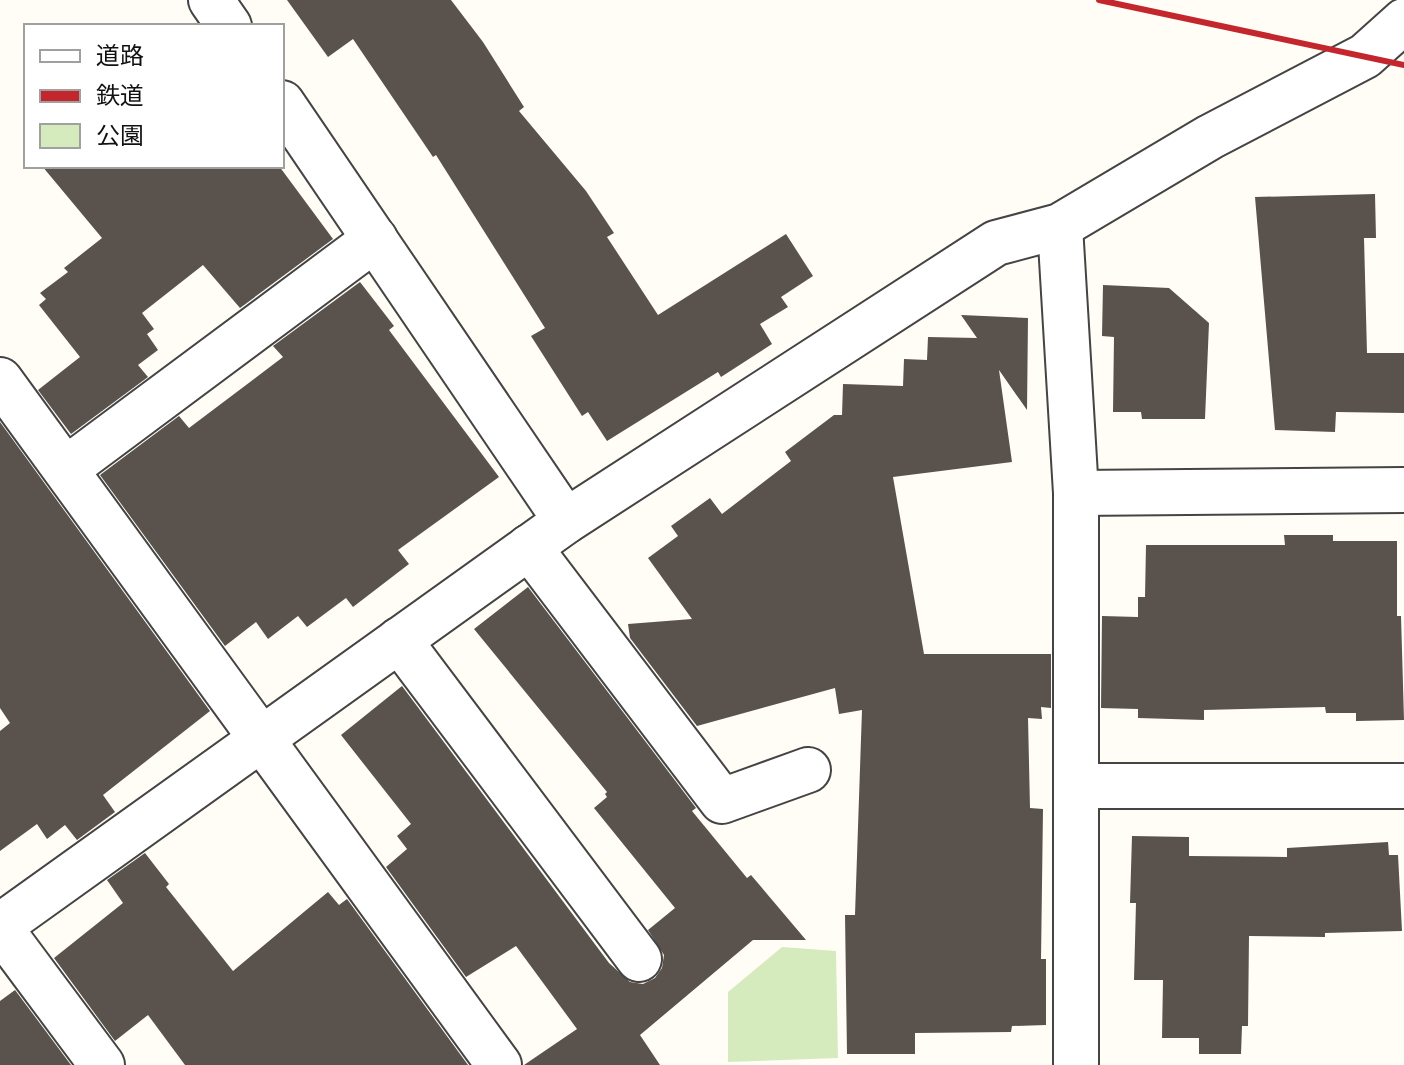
<svg xmlns="http://www.w3.org/2000/svg" width="1404" height="1065" font-family="Literata,'Noto Sans JP',serif">
	<style>
		.green { fill: #d5ebbd }
		.building { fill: #5a524d }
		.lines { fill: none; stroke-linecap: round; stroke-linejoin: round }
		.street-casing { stroke: #444; stroke-width: 48 }
		.street { stroke: #fff; stroke-width: 44 }
		.rail { stroke: #c4262e; stroke-width: 6 }
	</style>
	<rect width="100%" height="100%" fill="#fffdf5"/>
	<polygon class="green" points="782,947 836,951 838,1058 728,1062 728,992"/>
	<g class="building">
		<polygon points="287,0 451,0 483,42 524,107 519,111 586,191 614,233 607,237 658,315 786,234 813,276 781,297 788,307 760,324 772,344 721,377 718,372 607,441 588,412 582,416 531,336 545,328 436,155 433,157 353,39 328,57"/>
		<polygon points="42,166 279,166 333,239 240,308 203,265 142,313 154,329 147,334 158,350 138,365 148,377 71,434 38,390 80,357 39,305 46,299 40,293 68,272 64,268 102,238"/>
		<polygon points="1375,194 1376,238 1364,238 1367,353 1404,353 1404,413 1336,412 1335,432 1275,430 1255,197"/>
		<polygon points="360,282 394,326 389,330 499,477 398,550 409,564 353,607 346,598 307,627 298,616 268,639 256,622 225,646 100,475 179,416 189,428 283,357 273,346"/>
		<polygon points="1103,285 1169,288 1209,323 1205,419 1142,419 1141,412 1113,412 1114,337 1102,336"/>
		<polygon points="961,315 1028,318 1027,410 999,370 1012,462 893,477 924,654 1051,654 1051,708 1041,707 1042,719 1028,718 1030,808 1043,809 1041,959 1046,959 1046,1025 1012,1026 1011,1032 915,1033 915,1054 847,1054 845,915 855,915 862,710 839,714 835,688 697,726 630,638 628,624 692,619 648,558 678,536 671,526 710,498 722,514 791,461 785,452 834,415 842,415 843,384 903,386 904,359 927,360 928,337 977,338"/>
		<polygon points="0,422 210,711 103,795 115,812 77,840 65,825 47,839 37,824 0,851 0,731 10,723 0,708"/>
		<polygon points="1284,535 1333,535 1333,541 1397,541 1397,616 1401,616 1404,720 1356,721 1356,713 1326,713 1325,707 1204,710 1204,720 1138,718 1138,709 1101,708 1102,616 1138,617 1138,597 1145,597 1146,545 1285,545"/>
		<polygon points="528,587 696,808 692,811 747,878 751,875 806,940 753,940 640,1035 660,1065 524,1065 577,1029 516,946 466,977 386,867 407,849 397,836 411,824 341,735 402,686 609,963 630,982 643,984 655,978 662,968 664,955 648,930 675,908 594,808 607,797 605,794 607,792 474,629"/>
		<polygon points="1132,836 1189,837 1189,856 1287,857 1287,848 1388,842 1389,855 1398,855 1402,931 1325,933 1325,937 1249,936 1248,1026 1242,1026 1241,1054 1199,1054 1199,1038 1162,1038 1163,980 1134,980 1136,903 1130,903"/>
		<polygon points="145,853 169,884 166,887 233,971 328,892 339,905 347,899 468,1065 185,1065 148,1015 115,1041 54,958 123,903 107,880"/>
		<polygon points="15,990 71,1065 0,1065 0,1001"/>
	</g>
	<g class="lines">
		<g class="street-casing">
			<g id="street">
				<polyline points="211,0 229,26"/>
				<polyline points="282,103 566,521"/>
				<polyline points="1060,226 1076,493 1076,1065"/>
				<polyline points="0,380 499,1065"/>
				<polyline points="66,469 375,239"/>
				<polyline points="1076,493 1404,490"/>
				<polyline points="529,547 722,801 808,770"/>
				<polyline points="399,640 639,959"/>
				<polyline points="1077,786 1404,786"/>
				<polyline points="0,926 566,521 996,243 1060,226 1210,137 1365,56 1404,21"/>
				<polyline points="0,928 102,1065"/>
			</g>
		</g>
		<use href="#street" class="street"/>
		<polyline class="rail" points="1099,0 1404,65"/>
	</g>
	<rect x="24" y="24" width="260" height="144" fill="#ffffff" stroke="#a0a0a0" stroke-width="2"/>
	<rect x="40" y="50" width="40" height="12" fill="#ffffff" stroke="#a0a0a0" stroke-width="2"/>
	<text x="96" y="64" font-size="24" fill="#111111">道路</text>
	<rect x="40" y="90" width="40" height="12" fill="#c4262e" stroke="#a0a0a0" stroke-width="2"/>
	<text x="96" y="104" font-size="24" fill="#111111">鉄道</text>
	<rect x="40" y="124" width="40" height="24" fill="#d5ebbd" stroke="#a0a0a0" stroke-width="2"/>
	<text x="96" y="144" font-size="24" fill="#111111">公園</text>
</svg>
